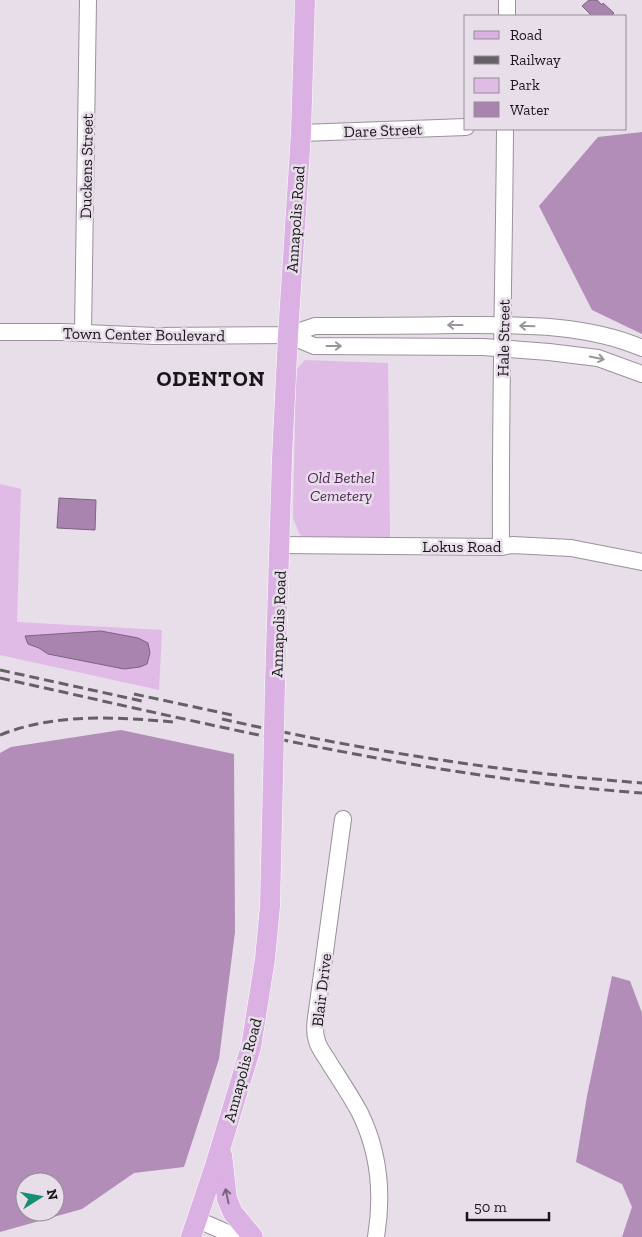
<svg xmlns="http://www.w3.org/2000/svg" width="642" height="1237" font-family="'Zilla Slab',serif">
	<style>
		.green { fill: #e0bbe5 }
		.forest { fill: #b28db8; fill-rule: evenodd }
		.water { fill: #a884ae; stroke: #7d6382 }
		.lines { fill: none; stroke-linecap: round; stroke-linejoin: round }
		.minor-casing { stroke: #9a919b; stroke-width: 18 }
		.major-casing { stroke: #fff; stroke-width: 21 }
		.minor { stroke: #fff; stroke-width: 16 }
		.major { stroke: #dab1e2; stroke-width: 20 }
		.rail { stroke: #656066; stroke-width: 3; stroke-dasharray: 10 5; stroke-linecap: butt }
		.major-bridge-casing { stroke: #fff; stroke-width: 21; stroke-linecap: butt }
		.major-bridge { stroke: #dab1e2; stroke-width: 20 }
		.oneway { stroke: #989698 }
		.oneway2 { stroke: #7a647e }
		.labels { text-anchor: middle; stroke-width: 5; stroke-linejoin: round; paint-order: stroke }
		.street-label { font-size: 16px; fill: #19161a; stroke: #e7dee9 }
		.park-label { font-size: 16px; font-style: italic; fill: #54265c; stroke: #e7dee9 }
		.district-label { font-size: 21px; font-weight: bold; letter-spacing: 1px; fill: #19161a; stroke: #e7dee9 }
	</style>
	<rect width="100%" height="100%" fill="#e7dee9"/>
	<g class="green">
		<polygon points="305,360 388,363 390,538 316,541 300,535 293,518 296,370"/>
		<polygon points="0,484 21,489 17,622 162,630 159,690 0,655"/>
	</g>
	<g class="forest">
		<polygon points="642,132 642,334 592,310 539,206 598,137"/>
		<path d="M121,730L234,754L235,932L219,1059L184,1167L134,1173L82,1209L0,1232V753L11,747ZM25,1182H55V1212H25Z"/>
		<polygon points="612,976 630,981 642,1013 642,1237 622,1237 632,1207 622,1184 576,1162 587,1096"/>
	</g>
	<g class="water">
		<polygon points="589,0 597,0 602,5 603,3 614,13 611,16 592,16 582,6"/>
		<polygon points="59,498 96,500 95,530 57,528"/>
		<polygon points="101,631 138,638 148,643 150,653 147,664 140,667 124,669 48,654 39,648 28,644 25,636"/>
	</g>
	<g class="lines">
		<g class="minor-casing">
			<g id="minor">
				<polyline points="507,16 507,0"/>
				<polyline points="301,133 466,127"/>
				<path d="M0,332H62L155,336L288,335L315,326C361,326 408,326 455,325C517,325 584,323 642,348"/>
				<polyline points="83,333 88,0"/>
				<polyline points="288,335 314,346 483,347 549,352 598,358 642,374"/>
				<polyline points="280,545 501,547 512,545 571,548 642,562"/>
				<path d="M501,547C500,407 504,268 505,129"/>
				<path d="M343,819L316,1018C315,1025 314,1033 317,1041C319,1049 326,1057 330,1064C340,1080 351,1096 360,1113C379,1152 383,1195 376,1237"/>
				<polyline points="198,1220 237,1237"/>
			</g>
		</g>
		<g class="major-casing">
			<g id="major">
				<polyline points="275,684 282,458 288,335 301,133 305,0"/>
				<polyline points="222,1155 227,1199 233,1213 253,1237"/>
				<polyline points="191,1237 215,1166 251,1047 265,959 270,906 273,779"/>
			</g>
		</g>
		<use href="#minor" class="minor"/>
		<use href="#major" class="major"/>
		<g class="rail">
			<polyline points="0,670 142,701"/>
			<path d="M0,678C212,725 424,777 642,793"/>
			<polyline points="134,694 232,715"/>
			<path d="M222,719C360,750 501,772 642,783"/>
			<path d="M0,735C55,713 117,717 174,722"/>
		</g>
		<g class="major-bridge-casing">
			<polyline id="major-bridge" points="273,779 275,684"/>
		</g>
		<use href="#major-bridge" class="major-bridge"/>
	</g>
	<defs><path id="oneway-shaft" d="M-6 0H5M1.5-3L5.5 0L1.5 3" fill="none" stroke-width="1.6" stroke-linecap="round" stroke-linejoin="round" transform="scale(1.25)"/></defs>
	<g class="oneway">
		<use href="#oneway-shaft" transform="translate(455 325) rotate(180)"/>
		<use href="#oneway-shaft" transform="translate(527 326) rotate(-178)"/>
		<use href="#oneway-shaft" transform="translate(334 346)"/>
		<use href="#oneway-shaft" transform="translate(597 358) rotate(12)"/>
	</g>
	<use class="oneway2" href="#oneway-shaft" transform="translate(227 1196) rotate(-102)"/>
	<g class="labels">
		<g class="street-label">
			<text transform="translate(383 130) rotate(-2)" y="6">Dare Street</text>
			<text transform="translate(86 166) rotate(-89)" y="6">Duckens Street</text>
			<text transform="translate(295 219) rotate(-86)" y="6">Annapolis Road</text>
			<text transform="translate(144 334) rotate(1)" y="6">Town Center Boulevard</text>
			<text transform="translate(503 338) rotate(-89)" y="6">Hale Street</text>
			<text x="462" y="552">Lokus Road</text>
			<text transform="translate(278 624) rotate(-88)" y="6">Annapolis Road</text>
			<text transform="translate(321 990) rotate(-83)" y="6">Blair Drive</text>
			<text transform="translate(242 1070) rotate(-75)" y="6">Annapolis Road</text>
		</g>
		<g class="park-label">
			<text x="341" y="483">Old Bethel<tspan x="341" dy="18">Cemetery</tspan></text>
		</g>
		<g class="district-label">
			<text x="211" y="386">ODENTON</text>
		</g>
	</g>
	<rect x="464" y="15" width="162" height="115" fill="#e7dee9" stroke="#958e96"/>
	<rect x="474" y="31" width="25" height="8" fill="#dab1e2" stroke="#958e96"/>
	<text x="510" y="40" font-size="15" fill="#19161a">Road</text>
	<rect x="474" y="56" width="25" height="8" fill="#656066" stroke="#958e96"/>
	<text x="510" y="65" font-size="15" fill="#19161a">Railway</text>
	<rect x="474" y="78" width="25" height="15" fill="#e0bbe5" stroke="#958e96"/>
	<text x="510" y="90" font-size="15" fill="#19161a">Park</text>
	<rect x="474" y="102" width="25" height="15" fill="#a884ae" stroke="#958e96"/>
	<text x="510" y="115" font-size="15" fill="#19161a">Water</text>
	<g transform="translate(40 1197) rotate(79)"><circle r="24" fill="#e7dee9" stroke="#958e96"/>
	<path d="M0-4L9 19L0 12L-9 19Z" fill="#158e73"/>
	<text y="-8" font-size="14" font-weight="bold" text-anchor="middle" fill="#19161a">N</text>
	</g>
	<path d="M467 1212v8h82v-8" fill="none" stroke="#19161a" stroke-width="2.5"/>
	<text x="474" y="1212" font-size="15" fill="#19161a" stroke="#e7dee9" stroke-width="4" paint-order="stroke">50 m</text>
</svg>
